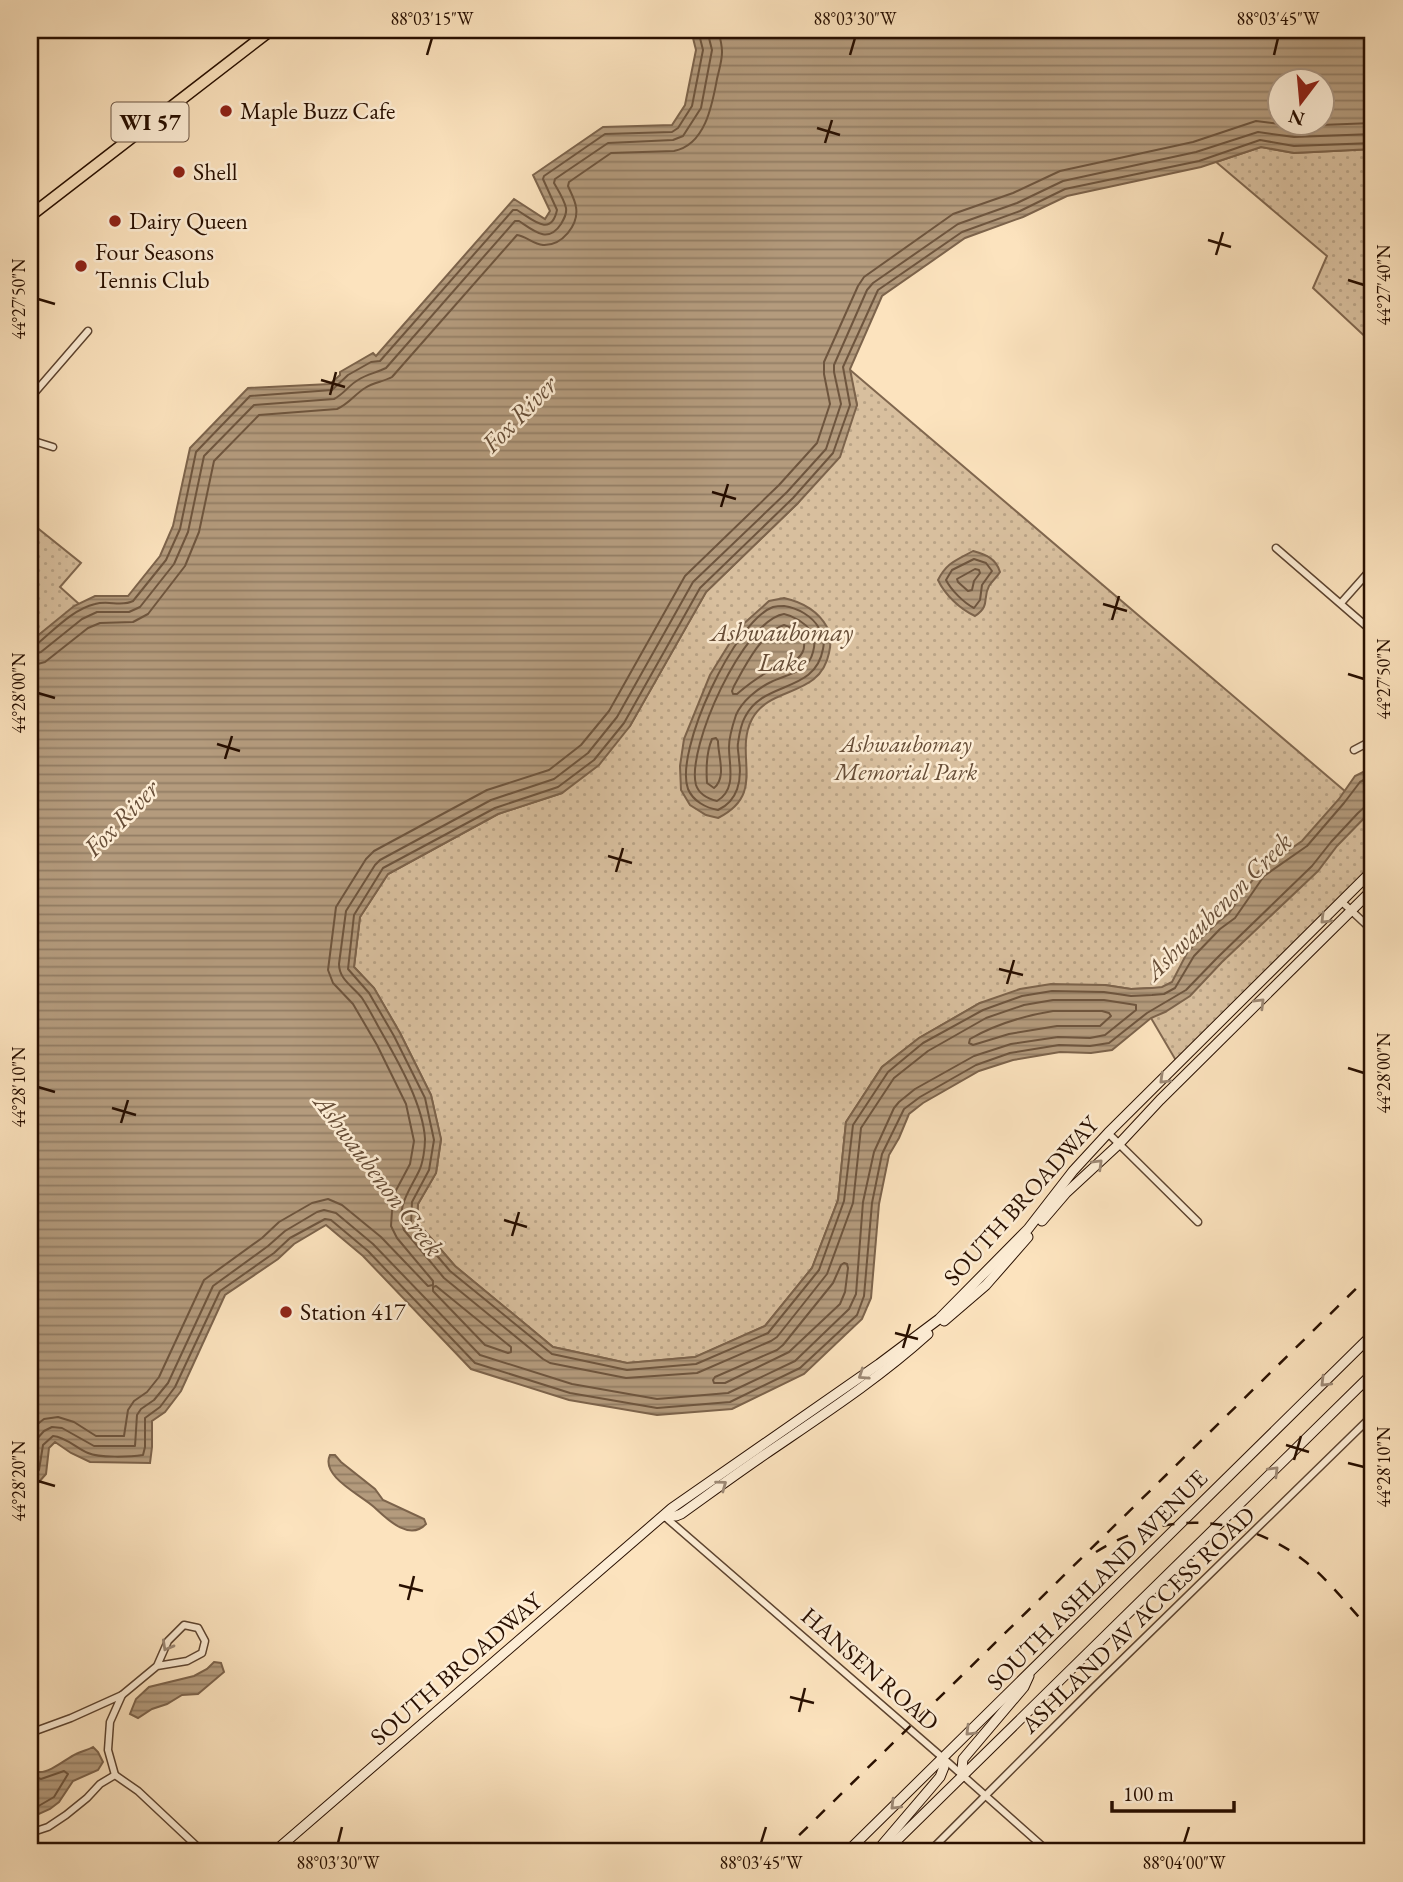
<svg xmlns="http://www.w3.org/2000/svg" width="1403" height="1882" font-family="'EB Garamond',serif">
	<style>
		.park { fill: url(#park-dots); stroke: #80674f; stroke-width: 2 }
		.water { fill: url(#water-rules); stroke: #7c634b; stroke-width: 2; fill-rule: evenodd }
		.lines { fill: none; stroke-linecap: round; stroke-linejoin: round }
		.shore { stroke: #6e553e; stroke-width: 2 }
		.street-casing { stroke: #5d4430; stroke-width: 9 }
		.secondary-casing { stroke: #280f00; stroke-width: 11 }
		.primary-casing { stroke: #280f00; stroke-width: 13 }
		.street { stroke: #fdedd5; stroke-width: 6 }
		.secondary { stroke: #fdedd5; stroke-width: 9 }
		.primary { stroke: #fce3be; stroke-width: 10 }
		.rail { stroke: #280f00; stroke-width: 2.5; stroke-dasharray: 12 12; stroke-linecap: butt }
		.oneway { stroke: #9d8975 }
		.ticks { fill: none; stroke: #280f00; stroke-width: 2.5 }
		.poi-dot { fill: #8f2418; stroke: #fdedd5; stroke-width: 2.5 }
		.labels { text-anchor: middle; stroke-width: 5; stroke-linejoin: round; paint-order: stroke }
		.shield { fill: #fdedd5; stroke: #685240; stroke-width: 2 }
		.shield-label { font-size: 23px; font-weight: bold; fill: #280f00 }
		.poi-label { font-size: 24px; fill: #280f00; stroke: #fdedd5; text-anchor: start }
		.park-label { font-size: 24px; font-style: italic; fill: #664d37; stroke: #fdedd5 }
		.street-label { font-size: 24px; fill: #280f00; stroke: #fdedd5 }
		.water-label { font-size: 26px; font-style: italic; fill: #674e38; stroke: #fdedd5 }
		.neatline { fill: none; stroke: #280f00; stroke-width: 2.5 }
		.ticks-label { font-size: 18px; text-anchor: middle; fill: #280f00 }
	</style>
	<defs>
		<pattern id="park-dots" width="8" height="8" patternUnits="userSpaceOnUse" patternTransform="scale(1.75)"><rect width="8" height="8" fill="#d8bf9e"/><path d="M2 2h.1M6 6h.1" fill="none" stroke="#b9a386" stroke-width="1.8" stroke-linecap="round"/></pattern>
		<pattern id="water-rules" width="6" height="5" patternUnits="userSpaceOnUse" patternTransform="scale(1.75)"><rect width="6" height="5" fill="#b49b7d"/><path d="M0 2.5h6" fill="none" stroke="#927d64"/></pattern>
	</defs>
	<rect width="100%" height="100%" fill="#fce3be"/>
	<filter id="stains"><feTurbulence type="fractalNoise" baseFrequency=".00286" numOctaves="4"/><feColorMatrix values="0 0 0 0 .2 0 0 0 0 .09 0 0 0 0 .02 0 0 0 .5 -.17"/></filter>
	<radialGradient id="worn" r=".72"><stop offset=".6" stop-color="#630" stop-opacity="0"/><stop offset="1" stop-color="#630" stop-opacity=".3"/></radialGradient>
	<g class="park">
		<polygon points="1261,147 1294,153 1373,149 1373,344 1313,288 1327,256 1216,162"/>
		<polygon points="849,369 1373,815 1373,870 1178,1064 1151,1018 1151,988 1131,989 1105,985 1084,985 980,1003 919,1038 882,1067 846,1122 838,1200 812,1268 765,1326 696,1357 627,1363 553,1347 455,1266 417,1222 418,1204 436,1173 441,1140 431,1095 400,1033 374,988 354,967 360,917 388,874 498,814 562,793 630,726 706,592 798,503 857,405"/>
		<polygon points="30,522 81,563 60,587 79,604 30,642"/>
	</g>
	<g class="water">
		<path d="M691,30H1373V149L1294,153L1261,147L1201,167L1067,196L1023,217L965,238L882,296L850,369L857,405L840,457L798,503L706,592L630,726L599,765L562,793L498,814L388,874L360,917L354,967L374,988L400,1033L431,1095L441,1139L436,1173L418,1204L417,1222L455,1266L553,1347L627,1363L695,1357L765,1326L812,1268L838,1200L846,1122L882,1067L919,1038L980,1003L1020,989L1051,984L1105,985L1131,989L1152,988L1162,987L1172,982L1188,951L1216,924L1229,913L1259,871L1302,841L1339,799L1355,776L1373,767V809L1337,846L1318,871L1222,962L1190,996L1165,1012L1151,1018L1112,1050L1091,1053L1060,1052L1013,1060L979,1071L923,1103L909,1114L899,1138L889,1155L879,1204L871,1298L862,1319L804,1374L732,1409L657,1415L569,1400L471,1369L363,1256L326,1225L294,1244L278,1259L225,1295L181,1391L165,1412L152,1421V1447L150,1463L90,1462L71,1453L55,1442L49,1448L46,1474L30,1492V642L74,606L95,596H128L160,556L173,526L190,448L248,388L330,384L340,375V372L373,353L376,356L514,199L545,219L550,211L533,175L603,127L672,125L685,105L696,50ZM1322,80V122H1280V80Z"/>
		<path d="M973,551C986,555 996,558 1000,572C997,577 992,581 989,586C982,599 991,605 975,616C960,609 945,595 938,580C947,562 957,560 973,551Z"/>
		<path d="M784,598C802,602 818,611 827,627C832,635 831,644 829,653C820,698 770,685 752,719C733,756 768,793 718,818L706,815L690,805L681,790L680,766L684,739L710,675L739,628L769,601Z"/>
		<path d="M330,1455H335L341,1462L375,1489L383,1500L424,1519L426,1524C409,1542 386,1518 374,1507C361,1495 320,1476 330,1455Z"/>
		<polygon points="214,1662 221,1663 224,1672 198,1694 182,1695 167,1704 152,1709 138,1718 130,1714 136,1699 149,1687 194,1676 207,1669"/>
		<path d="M93,1747L98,1752L103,1762L98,1770L73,1781L59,1802L50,1809L30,1818V1765C33,1768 34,1771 39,1772C50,1773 67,1758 76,1754C82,1751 88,1750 93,1747Z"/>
	</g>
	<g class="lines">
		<g class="shore">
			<polyline points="1373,143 1294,146 1260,140 1199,161 1065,189 1020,211 962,232 878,290 843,367 850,405 833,453 793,498 700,588 624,723 594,760 558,787 495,808 383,868 354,915 348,969 369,993 394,1036 425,1098 434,1140 429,1170 412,1202 411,1225 450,1271 552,1354 627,1370 696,1364 768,1333 819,1270 844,1201 853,1125 888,1072 923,1043 983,1010 1022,996 1052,991 1104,992 1131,996 1152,995 1164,994 1175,988 1194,956 1220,929 1235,918 1264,876 1307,846 1344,803 1360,782 1373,775"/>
			<path d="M974,559L986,563L992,571L982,585L980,600L974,608C964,603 951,590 946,580L952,570Z"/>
			<polygon points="975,569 979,570 980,573 974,581 972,590 968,591 958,582 957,579"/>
			<path d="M784,606C798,608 812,616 819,628C823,635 825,641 823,649C815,694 763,680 745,717C741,724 739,736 738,743C737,749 739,754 739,760C742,780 738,801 718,810C706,808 693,801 688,789C674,751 735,621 773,607C777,606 780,606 784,606Z"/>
			<path d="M784,614C794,616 805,623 811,631C816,638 815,645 813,652C808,673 787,674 771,682C758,688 742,701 736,715C733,724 729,737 729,747C729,766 737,789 717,801C709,799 699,794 696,785C686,748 744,620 784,614Z"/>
			<path d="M784,625C791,627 803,634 804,642C807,664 777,666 764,674C754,680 745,687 737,694H733L732,691L734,686C745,666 762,632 784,625Z"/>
			<path d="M30,646L36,645C53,631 73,609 95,604C108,600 122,607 133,601L166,560L180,529L196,452L250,396L332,390L348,375L371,362L380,361L513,210H517C532,219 551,238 557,210L543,179L544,176L605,134L672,132L678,128L692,106L703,50L698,30"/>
			<path d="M30,655L41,652L82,619L97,612H129L140,607L174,564L188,532L204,456L254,405L334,399C344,394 349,385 358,380C367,374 376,373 386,368L515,221H519C534,231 548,244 561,224C564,219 567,214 566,208C564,199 558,190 554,183L555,179L608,143L673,140L683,136L701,108L712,50L707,30"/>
			<path d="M30,666L45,662L88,628L100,623L133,622L148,614L185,566L199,532L214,461L259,415L337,409C349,404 355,394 365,388C374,382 383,382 392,377L517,235C526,236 533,244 543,245C562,246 579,225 576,207C575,200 571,193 568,186L569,182L611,153L674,151C705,145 712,106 717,79C719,70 722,61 722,52C722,44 720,37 718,30"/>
			<path d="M716,738L718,741C718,756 727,777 714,788L707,783C706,768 706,753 712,739Z"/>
			<path d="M1053,1011H1102L1109,1013L1111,1016L1100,1026H1057L1009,1034L973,1045L969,1043L970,1039C996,1024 1023,1016 1053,1011Z"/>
			<polygon points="844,1263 847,1264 848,1268 845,1292 840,1304 789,1352 725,1383 714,1383 713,1380 715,1377 777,1350 783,1345 833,1283 841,1265"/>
			<polygon points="436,1286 511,1347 511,1352 508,1353 485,1345 433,1291 433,1287"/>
			<polyline points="30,1430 44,1419 58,1417 74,1422 96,1436 124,1436 128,1410 134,1401 147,1392 159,1377 204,1280 262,1238 279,1222 312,1203 328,1199 342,1205 381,1237 428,1286 433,1285 433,1281 397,1238 391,1226 393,1196 410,1164 414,1141 406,1104 377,1045 353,1004 333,983 328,970 336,907 366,859 374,851 487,790 549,770 581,745 609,711 685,576 779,485 817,443 830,404 824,374 824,362 858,286 864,277 953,214 1013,193 1060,171 1193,142 1256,121 1295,126 1373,123"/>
			<path d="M30,1469L35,1441L44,1431L52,1427L62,1428L94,1446H135L137,1415L141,1409L154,1400L168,1383L213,1286L268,1246L285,1231L317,1212L324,1210L336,1213L373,1244L480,1355L572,1384L657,1399L728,1393L795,1361L849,1309L856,1294L863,1202L874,1152L894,1108L899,1102L915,1089L974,1056L1011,1044L1058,1037L1090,1038L1105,1035L1136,1010V1005L1104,1000H1053L1024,1005L986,1018L928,1051L894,1078L861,1128L853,1203L827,1274L777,1337L771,1341L697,1373L626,1378L550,1363L543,1359L444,1278L404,1230C395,1208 410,1190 419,1171C423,1163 425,1148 425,1139C423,1103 396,1058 378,1026C373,1017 368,1007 362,998C354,987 339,980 339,964L346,911L375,865L380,860L491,800L554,779L588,753L617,717L693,582L787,492L826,449L841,404L834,372V365L867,290L873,283L958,224L1017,203L1063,181L1196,152L1258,132L1294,137L1373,134"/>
			<path d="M30,1482L39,1470L43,1445L53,1436C66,1437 76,1448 88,1453C99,1458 130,1457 143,1455L145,1447V1418L160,1407L175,1387L220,1291L274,1253L290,1238L325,1219L331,1220L368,1251L475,1363L570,1393L657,1408L730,1402L800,1368L857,1315L864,1296L872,1203L882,1154L904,1109L920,1097L976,1065L1010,1053L1059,1045L1090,1046L1109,1043L1147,1013L1186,990L1217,958L1312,866L1331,842L1358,813L1367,805L1373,804"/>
			<polyline points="30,1775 41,1779 64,1771 68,1774 54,1797 30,1811"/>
		</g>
		<g class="street-casing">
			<g id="street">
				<polyline points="30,398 88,331"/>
				<polyline points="30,435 37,442 53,447"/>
				<polyline points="1372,452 1373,452"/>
				<polyline points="1276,548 1373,632"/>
				<polyline points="1341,603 1373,567"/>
				<polyline points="1354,750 1373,740"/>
				<polyline points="1342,902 1373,931"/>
				<polyline points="1108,1133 1198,1222"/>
				<polyline points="664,1516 943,1758 1049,1852"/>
				<polyline points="122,1695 157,1666 168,1641 184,1625 198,1628 205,1641 202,1653 187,1661 157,1666"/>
				<polyline points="30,1733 71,1718 122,1695 110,1722 108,1750 115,1775"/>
				<polyline points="115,1775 138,1791 203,1852"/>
				<polyline points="30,1833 48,1827 66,1815 87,1798 100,1784 115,1775"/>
				<polyline points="929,1852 1091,1690 1373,1415"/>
			</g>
		</g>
		<g class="secondary-casing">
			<g id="secondary">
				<polyline points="1042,1221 1066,1193 1119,1144 1160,1100 1373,889"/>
				<polyline points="944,1321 986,1285 1028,1237"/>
				<path d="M664,1516H676L681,1514C709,1494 736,1474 764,1455C821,1416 877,1380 928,1334"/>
				<polyline points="963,1776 962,1769 963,1759 1024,1687 1029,1676"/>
				<polyline points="274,1852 672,1508 879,1364 939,1319 1028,1229 1073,1171 1108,1133 1373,870"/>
				<polyline points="847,1852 1373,1334"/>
				<polyline points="876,1852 940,1777 944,1767 943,1758"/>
				<polyline points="885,1852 1373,1373"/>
			</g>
		</g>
		<g class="primary-casing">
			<polyline id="primary" points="30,216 271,30"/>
		</g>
		<use href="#street" class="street"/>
		<use href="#secondary" class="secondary"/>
		<use href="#primary" class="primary"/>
		<g class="rail">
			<path d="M1096,1552C1160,1511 1241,1513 1302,1559C1329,1579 1349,1608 1373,1632"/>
			<polyline points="782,1852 1373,1272"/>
		</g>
	</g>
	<defs><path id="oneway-chevron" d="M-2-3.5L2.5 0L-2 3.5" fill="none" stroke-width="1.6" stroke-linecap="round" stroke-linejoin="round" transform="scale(1.75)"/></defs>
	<g class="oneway">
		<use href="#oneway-chevron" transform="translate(1325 919) rotate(135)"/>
		<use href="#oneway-chevron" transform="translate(1260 1003) rotate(-45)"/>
		<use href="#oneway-chevron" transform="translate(1164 1079) rotate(136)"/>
		<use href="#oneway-chevron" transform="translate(1098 1164) rotate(-44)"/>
		<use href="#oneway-chevron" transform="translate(863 1375) rotate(146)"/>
		<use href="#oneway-chevron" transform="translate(1325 1382) rotate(135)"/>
		<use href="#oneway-chevron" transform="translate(1274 1471) rotate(-45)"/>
		<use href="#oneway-chevron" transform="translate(722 1485) rotate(-36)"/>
		<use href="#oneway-chevron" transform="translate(167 1646) rotate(119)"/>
		<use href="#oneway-chevron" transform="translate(970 1731) rotate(135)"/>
		<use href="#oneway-chevron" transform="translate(895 1805) rotate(135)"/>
	</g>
	<path class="ticks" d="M427,55L432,38M850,55L855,38M1274,55L1278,38M817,128L840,135M825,143L832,120M1208,240L1231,247M1216,255L1223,232M1348,280L1364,285M38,299L55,304M321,380L345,387M330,395L336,372M712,492L736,499M721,507L728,484M1103,604L1127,611M1112,620L1119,596M1348,674L1364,679M38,693L55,698M217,744L240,751M225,759L232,736M608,856L632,863M616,872L623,848M999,969L1023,975M1007,984L1014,960M1348,1068L1364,1073M38,1087L55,1092M112,1108L136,1115M121,1123L128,1100M504,1220L527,1227M512,1236L519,1212M895,1333L918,1339M903,1348L910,1324M1286,1445L1309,1452M1294,1460L1301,1436M1348,1463L1364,1467M38,1481L55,1486M399,1585L423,1591M408,1600L414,1576M790,1697L814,1703M799,1712L805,1688M338,1843L342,1827M761,1843L766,1827M1184,1843L1189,1827"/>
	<g class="poi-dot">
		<circle cx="226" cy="111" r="7"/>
		<circle cx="179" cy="172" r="7"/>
		<circle cx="115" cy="221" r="7"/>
		<circle cx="81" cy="266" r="7"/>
		<circle cx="286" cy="1312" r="7"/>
	</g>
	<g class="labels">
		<rect class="shield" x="111.5" y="102.5" width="77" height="39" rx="5"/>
		<g class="shield-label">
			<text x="150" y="130">WI 57</text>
		</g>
		<g class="poi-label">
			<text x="240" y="119">Maple Buzz Cafe</text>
			<text x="193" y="180">Shell</text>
			<text x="129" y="229">Dairy Queen</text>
			<text x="95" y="260">Four Seasons<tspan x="95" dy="28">Tennis Club</tspan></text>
			<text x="300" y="1320">Station 417</text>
		</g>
		<g class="park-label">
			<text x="906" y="752">Ashwaubomay<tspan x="906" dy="28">Memorial Park</tspan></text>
		</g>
		<g class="street-label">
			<text transform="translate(1021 1201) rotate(-48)" y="8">SOUTH BROADWAY</text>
			<text transform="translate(1097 1580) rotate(-45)" y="8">SOUTH ASHLAND AVENUE</text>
			<text transform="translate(1138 1620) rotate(-44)" y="8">ASHLAND AV ACCESS ROAD</text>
			<text transform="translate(456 1669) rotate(-41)" y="8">SOUTH BROADWAY</text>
			<text transform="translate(870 1669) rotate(41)" y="8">HANSEN ROAD</text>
		</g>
		<g class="water-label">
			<text transform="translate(519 414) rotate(-46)" y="9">Fox River</text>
			<text x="782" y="641">Ashwaubomay<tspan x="782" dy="30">Lake</tspan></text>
			<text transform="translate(121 818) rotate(-46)" y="9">Fox River</text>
			<text transform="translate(1218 906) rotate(-45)" y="9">Ashwaubenon Creek</text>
			<text transform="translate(379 1175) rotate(53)" y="9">Ashwaubenon Creek</text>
		</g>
	</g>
	<rect width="1403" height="1882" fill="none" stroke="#fce3be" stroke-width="77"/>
	<g transform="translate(1301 102) rotate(196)"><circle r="33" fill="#fdedd5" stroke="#a89480" stroke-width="2"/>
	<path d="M0-5L12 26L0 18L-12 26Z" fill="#8f2418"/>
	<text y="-10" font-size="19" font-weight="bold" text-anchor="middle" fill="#280f00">N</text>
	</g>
	<path d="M1112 1801v10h122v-10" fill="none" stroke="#280f00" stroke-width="3.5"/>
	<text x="1123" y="1801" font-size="21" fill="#280f00" stroke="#fdedd5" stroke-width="5" paint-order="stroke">100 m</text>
	<rect x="38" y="38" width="1326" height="1805" class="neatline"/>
	<g class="ticks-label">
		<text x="432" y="25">88°03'15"W</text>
		<text x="855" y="25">88°03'30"W</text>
		<text x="1278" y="25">88°03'45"W</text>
		<text transform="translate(1384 285) rotate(-90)" y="6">44°27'40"N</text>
		<text transform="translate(19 299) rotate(-90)" y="6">44°27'50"N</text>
		<text transform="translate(1384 679) rotate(-90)" y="6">44°27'50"N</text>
		<text transform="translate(19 693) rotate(-90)" y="6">44°28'00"N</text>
		<text transform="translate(1384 1073) rotate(-90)" y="6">44°28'00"N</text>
		<text transform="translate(19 1087) rotate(-90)" y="6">44°28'10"N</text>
		<text transform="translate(1384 1467) rotate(-90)" y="6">44°28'10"N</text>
		<text transform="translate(19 1481) rotate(-90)" y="6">44°28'20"N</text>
		<text x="338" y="1869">88°03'30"W</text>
		<text x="761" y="1869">88°03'45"W</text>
		<text x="1184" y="1869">88°04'00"W</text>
	</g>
	<rect width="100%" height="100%" filter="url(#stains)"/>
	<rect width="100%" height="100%" fill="url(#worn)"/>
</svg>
